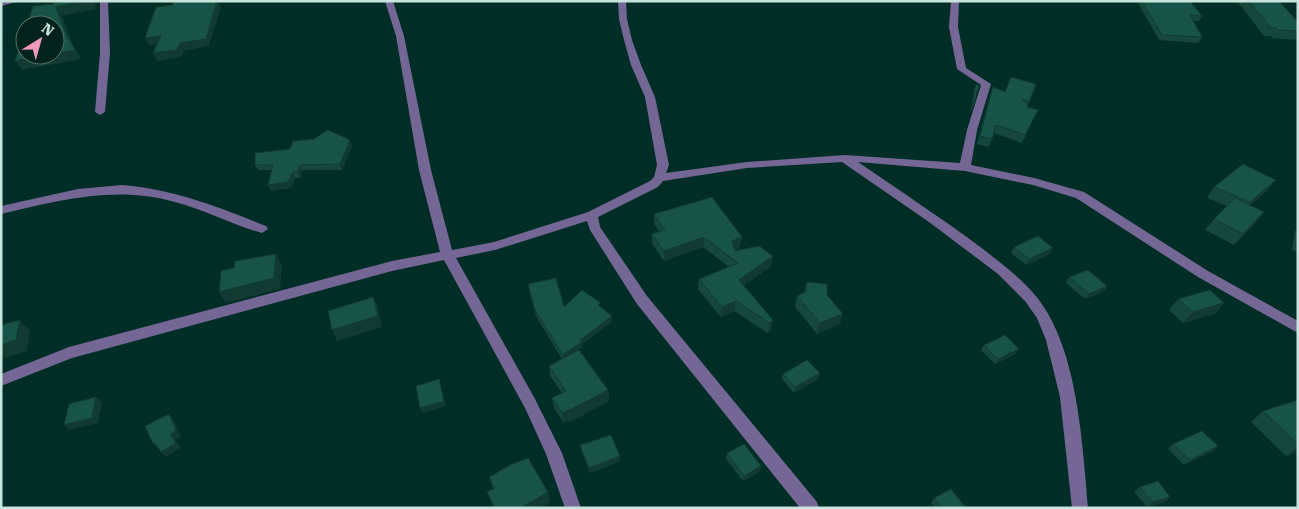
<svg xmlns="http://www.w3.org/2000/svg" width="1299" height="509" font-family="'Roboto Serif',serif">
	<style>
		.lines { fill: none; stroke-linecap: round; stroke-linejoin: round }
		.minor { fill: #746795; fill-rule: evenodd }
		.wall { fill: #15473d }
		.shaded-wall { fill: #113a32 }
		.building { fill: #185347; stroke: #113a32 }
	</style>
	<rect width="100%" height="100%" fill="#002e26"/>
	<g class="lines">
		<g class="minor">
			<polygon points="1,1 20,1 1,6"/>
			<polygon points="100,1 108,1 110,53 105,112 100,115 95,112 100,53"/>
			<path d="M385,1H393L404,36L431,170L452,250L494,242L588,212L650,181L654,177L657,165L645,97L631,65L624,40L619,19L618,1H626L627,19L632,40L641,65L655,97L669,165L666,173L747,162L845,155L960,163L967,130L981,85L957,69L949,27L951,1H959L958,27L966,68L991,84L977,130L971,165L1034,178L1084,192L1208,271L1298,321V333L1198,277L1076,198L1033,185L965,171L858,162C900,191 943,219 983,249C1007,268 1031,285 1047,312C1078,363 1083,449 1088,508H1072L1060,397L1046,340L1037,318L1025,301L998,274L929,222L842,162L747,168L663,181L658,187L598,217L600,227L647,296L817,502L819,508H800L637,304L590,230L587,221L495,250L456,258L535,399L562,453L581,508H565L546,454L525,408L444,260L392,271L72,358L1,386V374L69,347L392,261L440,252L419,170L396,36Z"/>
			<path d="M122,185C173,189 219,207 266,226L268,229L262,233C233,225 205,210 175,202C116,185 59,200 1,214V206L78,189Z"/>
		</g>
	</g>
	<g class="wall">
		<polygon points="1137,1 1190,1 1202,16 1199,21 1193,21 1202,37 1198,43 1159,40"/>
		<polygon points="1237,1 1279,1 1298,22 1298,40 1272,38 1271,36 1264,36"/>
		<polygon points="976,84 973,107 971,112 974,89"/>
		<polygon points="1036,84 1027,107 1038,110 1022,143 994,133 989,147 977,144 990,95 993,87 1005,92"/>
		<polygon points="352,146 342,170 302,170 300,178 295,178 291,188 271,191 268,185 272,170 258,170 255,165"/>
		<polygon points="1214,187 1268,190 1250,205 1264,212 1255,223 1234,245 1205,230 1214,219 1227,206 1207,198"/>
		<polygon points="654,214 742,237 740,247 735,250 735,251 771,266 744,285 773,320 771,329 768,333 734,311 721,317 698,289 699,279 729,267 703,247 664,261 652,244 652,234 659,231 654,224"/>
		<polygon points="1298,229 1298,252 1292,250 1295,231"/>
		<polygon points="1014,247 1050,254 1026,265 1011,253"/>
		<polygon points="1069,277 1107,286 1103,292 1085,299 1066,283"/>
		<polygon points="807,282 827,295 840,324 817,334 795,307 797,296 804,293"/>
		<polygon points="528,284 564,307 601,308 612,322 582,344 583,347 578,350 608,390 609,401 570,422 569,420 564,423 554,408 552,398 562,393 550,376 549,366 562,359 536,316"/>
		<polygon points="1178,299 1215,314 1183,323 1169,310"/>
		<polygon points="984,345 1015,354 995,364 981,350"/>
		<polygon points="820,373 818,379 794,393 782,379 783,374"/>
		<polygon points="1298,400 1298,452 1286,456 1251,422 1263,411"/>
		<polygon points="1173,444 1218,446 1213,451 1184,465 1168,449"/>
		<polygon points="580,445 620,461 590,473 581,450"/>
		<polygon points="727,453 760,471 743,481 726,459"/>
		<polygon points="489,477 548,492 550,502 540,508 494,508 487,492 493,489"/>
		<polygon points="1140,487 1165,502 1147,507 1134,492"/>
		<polygon points="934,498 966,508 935,508 931,503"/>
	</g>
	<g class="shaded-wall">
		<polygon points="84,1 96,1 95,9 62,16 72,43 81,59 22,70 15,61 47,55 55,55 56,7"/>
		<polygon points="218,1 221,8 209,46 184,51 181,57 157,61 153,53 180,43"/>
		<polygon points="161,36 165,44 149,45 145,38"/>
		<polygon points="1,116 2,117 1,132"/>
		<polygon points="350,140 352,146 342,170 340,164"/>
		<polygon points="300,165 302,170 300,178 297,172"/>
		<polygon points="293,172 295,178 291,188 271,191 268,185"/>
		<polygon points="1276,180 1268,190 1242,212 1250,202"/>
		<polygon points="1264,212 1255,223 1234,245 1243,234"/>
		<polygon points="704,237 703,247 664,261 664,251"/>
		<polygon points="742,237 740,247 731,251 732,241"/>
		<polygon points="1053,248 1050,254 1026,265 1029,259"/>
		<polygon points="276,254 282,265 280,289 226,303 219,292"/>
		<polygon points="773,256 771,266 738,290 739,280"/>
		<polygon points="1107,286 1103,292 1085,299 1089,294"/>
		<polygon points="373,297 378,308 382,327 337,341 332,330"/>
		<polygon points="736,301 734,311 721,317 722,307"/>
		<polygon points="1224,303 1215,314 1183,323 1193,312"/>
		<polygon points="843,314 840,324 817,334 820,323"/>
		<polygon points="612,316 612,322 582,344 583,347 564,361 563,355 580,340"/>
		<polygon points="20,320 30,331 27,351 1,359 1,345"/>
		<polygon points="773,320 771,329 768,333 770,323"/>
		<polygon points="1019,349 1015,354 995,364 998,359"/>
		<polygon points="820,373 818,379 794,393 795,387"/>
		<polygon points="439,379 446,406 423,413 420,408"/>
		<polygon points="608,390 609,401 570,422 568,411"/>
		<polygon points="96,397 102,403 98,423 69,430 64,425"/>
		<polygon points="568,410 569,420 564,423 562,413"/>
		<polygon points="169,414 173,419 181,436 175,440 181,448 166,457 161,452 170,434"/>
		<polygon points="155,443 160,448 158,449 153,444"/>
		<polygon points="1218,446 1213,451 1184,465 1190,460"/>
		<polygon points="1298,447 1298,452 1286,456"/>
		<polygon points="620,456 620,461 590,473 589,468"/>
		<polygon points="761,466 760,471 743,481 744,476"/>
		<polygon points="548,492 550,502 540,508 521,508"/>
		<polygon points="1170,497 1165,502 1147,507 1152,502"/>
	</g>
	<g class="building">
		<polygon points="53,1 84,1 56,7 66,34 75,50 55,53 55,25 27,25 33,6 53,4"/>
		<polygon points="174,1 217,1 206,39 180,43 177,50 153,53 161,36 145,38 156,7 172,5"/>
		<polygon points="1142,1 1190,1 1202,16 1190,15 1202,37 1162,35"/>
		<polygon points="1249,1 1279,1 1298,22 1298,31 1278,30 1277,28 1270,27"/>
		<polygon points="25,31 25,55 47,55 15,61"/>
		<polygon points="1011,77 1036,84 1029,102 1022,99 1028,104 1027,107 1038,110 1025,135 996,125 992,139 980,136 993,87 1005,92"/>
		<polygon points="976,84 979,85 973,107 972,107"/>
		<polygon points="328,130 350,140 340,164 300,165 297,172 293,172 288,182 268,185 273,165 255,165 255,153 290,149 293,141 314,139"/>
		<polygon points="1243,164 1276,180 1250,202 1214,187"/>
		<polygon points="712,197 742,237 732,241 735,251 759,246 773,256 739,280 773,320 770,323 736,301 722,307 699,279 738,263 704,237 664,251 652,234 665,230 654,214"/>
		<polygon points="1235,198 1264,212 1243,234 1214,219"/>
		<polygon points="1038,236 1053,248 1029,259 1014,247"/>
		<polygon points="276,254 274,278 219,292 221,271 234,268 235,261"/>
		<polygon points="1088,270 1107,286 1089,294 1069,277"/>
		<polygon points="556,278 564,307 582,290 601,303 598,305 612,316 580,340 582,342 563,355 535,310 528,284"/>
		<polygon points="807,282 827,284 827,295 843,314 820,323 797,296 806,292"/>
		<polygon points="1210,290 1224,303 1193,312 1178,299"/>
		<polygon points="373,297 378,316 332,330 328,311"/>
		<polygon points="20,320 16,340 1,345 1,325"/>
		<polygon points="1005,335 1019,349 998,359 984,345"/>
		<polygon points="579,350 608,390 568,411 568,410 562,413 552,398 566,391 549,366"/>
		<polygon points="807,360 820,373 795,387 783,374"/>
		<polygon points="439,379 444,401 420,408 416,386"/>
		<polygon points="96,397 92,418 64,425 69,404"/>
		<polygon points="1298,400 1298,445 1263,411"/>
		<polygon points="169,414 176,431 170,434 176,443 161,452 155,443 153,444 145,426"/>
		<polygon points="1202,431 1218,446 1190,460 1173,444"/>
		<polygon points="611,435 620,456 589,468 580,445"/>
		<polygon points="744,444 761,466 744,476 727,453"/>
		<polygon points="528,458 548,492 521,508 495,508 487,492 495,488 489,477 512,464"/>
		<polygon points="1158,481 1170,497 1152,502 1140,487"/>
		<polygon points="951,489 966,508 942,508 934,498"/>
	</g>
	<rect width="1299" height="509" fill="none" stroke="#c8e5dd" stroke-width="5"/>
	<g transform="translate(40 40) rotate(37)"><circle r="24" fill="#04221c" stroke="#527069"/>
	<path d="M0-4L9 19L0 12L-9 19Z" fill="#ef9ab8"/>
	<text y="-8" font-size="14" font-weight="bold" text-anchor="middle" fill="#c8e5dd">N</text>
	</g>
</svg>
